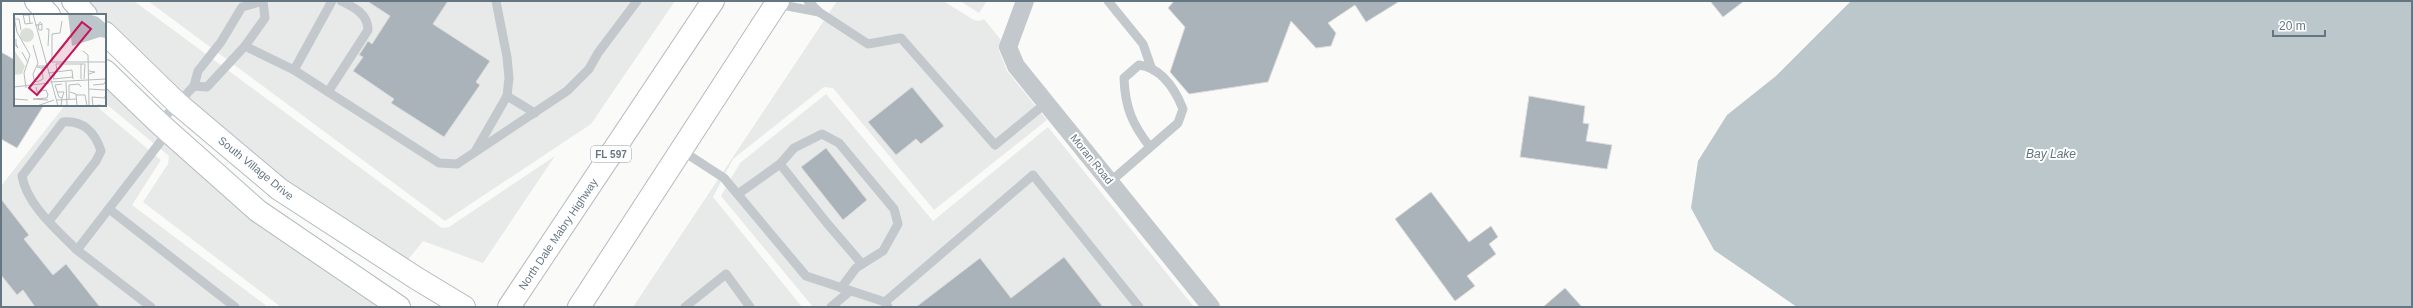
<svg xmlns="http://www.w3.org/2000/svg" width="2413" height="308" font-family="Helvetica,sans-serif">
	<style>
		.built { fill: #e8e9e9 }
		.water { fill: #bbc7cb }
		.building { fill: #aab3b9; stroke: #dcdcda }
		.lines { fill: none; stroke-linecap: round; stroke-linejoin: round }
		.secondary-casing { stroke: #b3babf; stroke-width: 24 }
		.primary-casing { stroke: #b5babe; stroke-width: 24 }
		.lane { stroke: #c3c8cc; stroke-width: 9 }
		.street { stroke: #c3c8cc; stroke-width: 18 }
		.secondary { stroke: #fff; stroke-width: 22 }
		.primary { stroke: #fff; stroke-width: 22 }
		.labels { text-anchor: middle; stroke-width: 4; stroke-linejoin: round; paint-order: stroke }
		.shield { fill: #fff; stroke: #939fa8; stroke-width: 1 }
		.shield-label { font-size: 10px; font-weight: bold; fill: #657683 }
		.street-label { font-size: 11px; fill: #657683; stroke: #fff }
		.water-label { font-size: 12px; font-style: italic; fill: #60757c; stroke: #fff }
		.inset-road { fill: none; stroke: #b5bdc2; stroke-width: 1 }
		.view { fill: #c2185b; fill-opacity: 0.15; stroke: #c2185b; stroke-width: 2 }
		.inset-edge { fill: none; stroke: #657683; stroke-width: 2 }
	</style>
	<rect width="100%" height="100%" fill="#fafaf8"/>
	<g class="built">
		<polygon points="87,1 134,1 442,228 449,227 555,156 483,263 423,241 407,261 285,181 180,92 105,19 105,15 101,15"/>
		<polygon points="148,1 675,1 591,124 445,221"/>
		<polygon points="837,1 943,1 974,20 979,21 984,19 1001,40 999,51 1007,71 1047,120 934,210 833,88 824,87 733,159 713,197 802,307 633,307"/>
		<polygon points="960,1 987,1 979,13"/>
		<polygon points="105,85 376,303 373,307 281,307 143,202 168,164 169,156 105,103"/>
		<polygon points="826,94 933,221 1048,127 1194,307 813,307 721,196 740,163"/>
		<polygon points="65,105 95,105 161,160 132,205 268,307 1,307 1,186"/>
	</g>
	<polygon class="water" points="1851,1 2412,1 2412,307 1797,307 1714,250 1691,208 1698,161 1727,115 1776,76"/>
	<g class="building">
		<polygon points="367,1 448,1 433,24 490,61 476,82 480,85 444,137 391,103 394,99 353,71 363,57 359,55 368,41 372,44 390,16"/>
		<polygon points="1174,1 1400,1 1366,22 1355,5 1328,23 1336,33 1331,46 1316,48 1291,21 1268,82 1189,94 1170,72 1185,27 1168,8"/>
		<polygon points="1710,1 1744,1 1723,17"/>
		<polygon points="1,52 15,60 15,105 44,105 17,148 1,139"/>
		<polygon points="912,87 944,126 921,144 916,139 896,155 868,122"/>
		<polygon points="1529,96 1585,106 1583,123 1589,124 1586,141 1612,145 1607,169 1520,157"/>
		<polygon points="826,148 867,200 843,220 801,167"/>
		<polygon points="1431,192 1469,242 1491,226 1498,237 1489,244 1496,254 1467,276 1475,286 1455,301 1395,219"/>
		<polygon points="1,199 29,235 24,239 53,275 66,264 100,307 35,307 23,290 17,295 1,275"/>
		<polygon points="1064,257 1103,307 916,307 980,258 1011,298"/>
		<polygon points="1565,288 1582,307 1543,307"/>
	</g>
	<g class="lines">
		<g class="secondary-casing">
			<g id="secondary">
				<polyline points="36,1 49,15"/>
				<polyline points="73,1 86,15"/>
				<polyline points="105,33 177,103 279,189 416,278 464,307"/>
				<polyline points="105,71 159,123 258,211 399,307"/>
			</g>
		</g>
		<g class="primary-casing">
			<g id="primary">
				<polyline points="509,307 713,1"/>
				<polyline points="579,307 778,1"/>
			</g>
		</g>
		<g class="lane">
			<polyline points="332,1 294,70 439,163 457,164 567,91 589,69 598,53 637,1"/>
			<polyline points="1108,1 1143,44 1151,67"/>
			<polyline points="777,4 819,12 808,1"/>
			<polyline points="819,12 868,44 901,38 995,145 1046,103"/>
			<polyline points="245,46 294,70"/>
			<polyline points="194,86 207,87 245,46 265,18 263,1"/>
			<path d="M328,92L368,30C368,14 354,7 341,1"/>
			<polyline points="507,96 535,113"/>
			<polyline points="159,123 194,86 198,71 221,42 242,7 263,1"/>
			<polyline points="476,150 507,96 509,78 507,57 496,1"/>
			<polyline points="681,150 724,178 806,276 885,302 888,307"/>
			<polyline points="780,164 826,222 862,264"/>
			<path d="M1110,182L1178,123L1183,109C1175,89 1162,68 1139,65L1124,78C1125,107 1132,124 1150,147"/>
			<polyline points="738,194 780,164 794,148 822,134 839,143 894,209 898,224 883,251 856,268 841,288"/>
			<polyline points="109,209 235,307"/>
			<path d="M49,221L96,161L101,151C95,132 83,120 63,122L22,176C27,205 57,230 77,250"/>
			<polyline points="885,302 1033,175 1139,307"/>
			<polyline points="151,307 77,250 168,132"/>
			<polyline points="685,307 726,274 750,307"/>
			<polyline points="831,307 850,291"/>
		</g>
		<polyline class="street" points="1025,1 1008,47 1016,66 1211,307"/>
		<use href="#secondary" class="secondary"/>
		<use href="#primary" class="primary"/>
	</g>
	<g class="labels">
		<rect class="shield" x="591" y="146" width="40" height="16" rx="3"/>
		<g class="shield-label">
			<text x="611" y="158">FL 597</text>
		</g>
		<g class="street-label">
			<text transform="translate(1092 159) rotate(51)" y="4">Moran Road</text>
			<text transform="translate(256 168) rotate(39)" y="4">South Village Drive</text>
			<text transform="translate(558 234) rotate(-56)" y="4">North Dale Mabry Highway</text>
		</g>
		<g class="water-label">
			<text x="2051" y="158">Bay Lake</text>
		</g>
	</g>
	<g transform="translate(14 14)">
		<rect width="92" height="92" fill="#fafaf8"/>
		<path d="M6 21a7 7 0 1 1 14 0a7 7 0 1 1-14 0ZM0,36L11,52L8,60L0,61Z" fill="#dadfd7"/>
		<path d="M54,0H74L84,3L92,10V24L86,23L58,32Z" fill="#bbc7cb"/>
		<path class="inset-road" d="M9,0L11,10L19,9M19,0L44,92M9,1H15L16,10M0,3L3,18L16,41L10,59L12,74M0,5H5L7,16M48,7L46,19L38,20V48H92M21,11H25L28,10V16H25L24,11L26,8L28,10M32,15H35L34,32M2,25V32L4,34L2,30M19,31L24,49L19,60L20,66M69,37L74,41L75,92M8,38L14,49M67,50V65M23,53L27,54L33,52H23M42,57L39,65L59,63M43,57L42,50H71L70,65M34,59L58,56L59,65M75,60L81,58L75,57M20,66L23,68L29,65L28,54M36,68L92,65M52,68L53,92M79,71L90,70L91,68M0,73L35,69M22,73L23,78L32,76L34,81M75,75L91,76M44,78H50L48,84M56,78L62,80L63,92M34,80L33,84L19,85L34,86M62,81H71L73,92M0,85L14,86M55,85V71L65,70L67,73M42,86L63,85M86,91L79,92L78,83L91,84V82M23,92L40,86M47,92L48,84L45,83L41,71L48,70"/>
		<path class="view" d="M68,8L77,15L23,81L15,74Z"/>
		<rect width="92" height="92" class="inset-edge"/>
	</g>
	<rect width="2413" height="308" fill="none" stroke="#657683" stroke-width="4"/>
	<path d="M2273 30v6h52v-6" fill="none" stroke="#657683" stroke-width="2"/>
	<text x="2279" y="30" font-size="12" fill="#657683" stroke="#ffffff" stroke-width="3" paint-order="stroke">20 m</text>
</svg>
